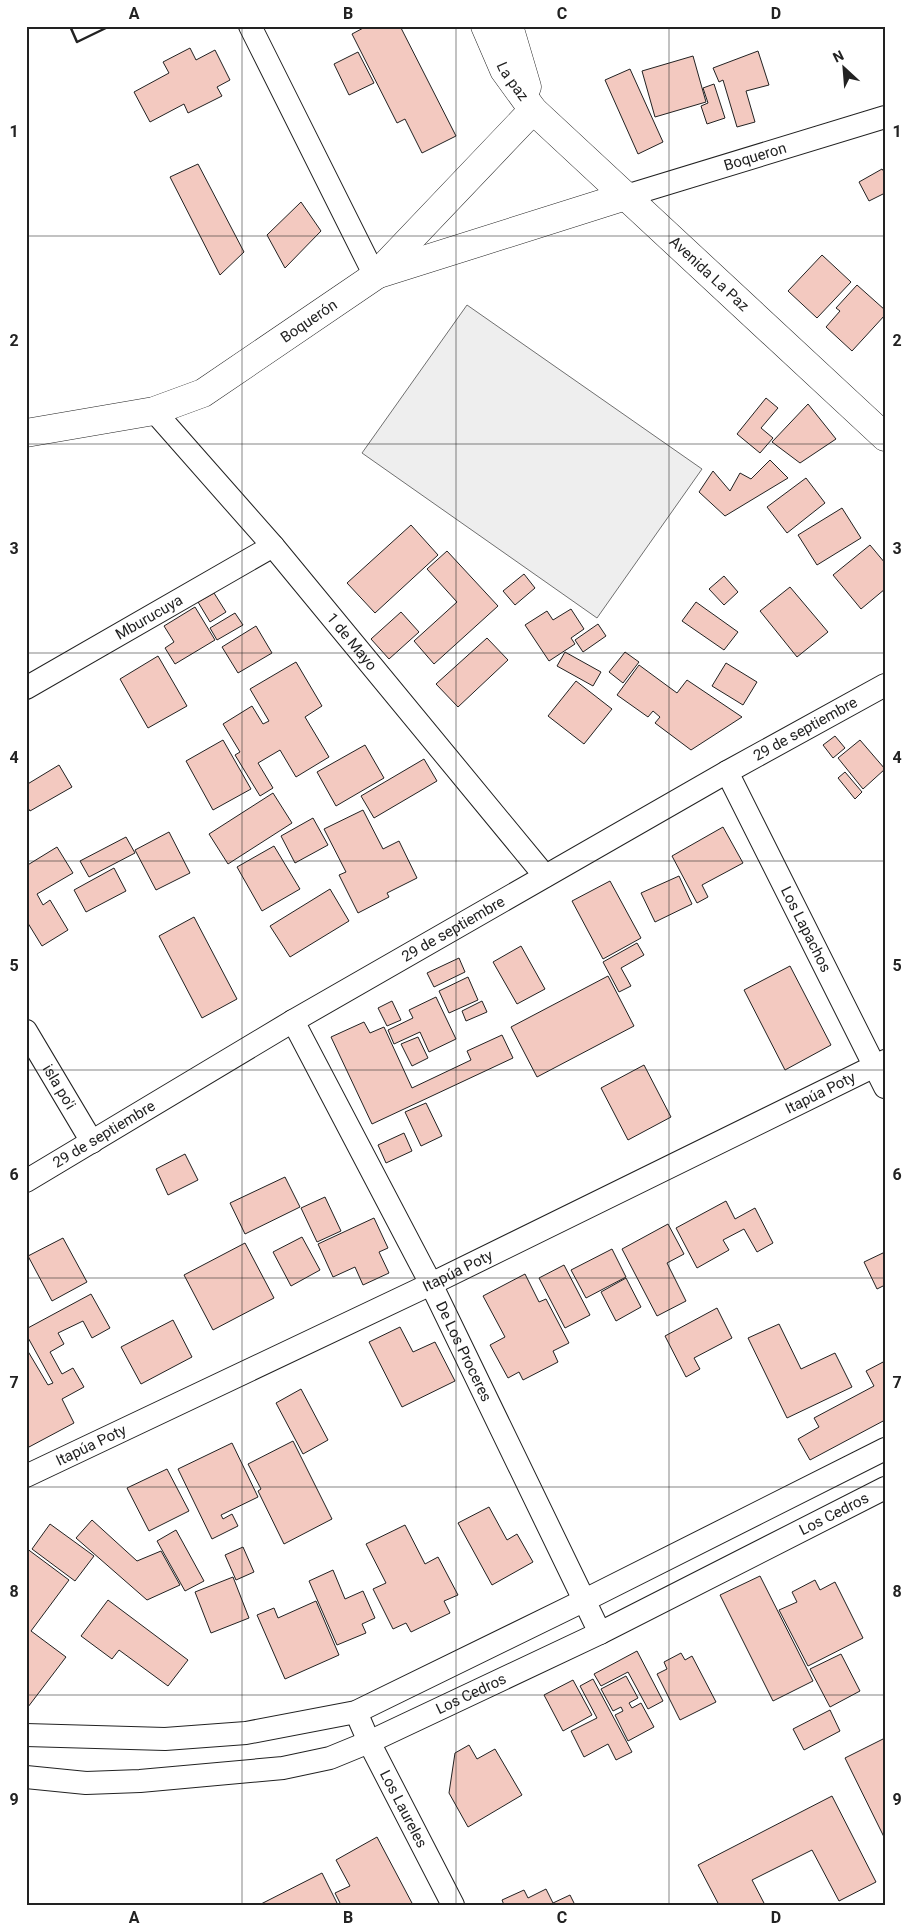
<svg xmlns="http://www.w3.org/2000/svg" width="911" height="1931" font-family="Roboto,sans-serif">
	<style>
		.green { fill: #eee; stroke: #6f6f6f }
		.building { fill: #f3c9c0; stroke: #222 }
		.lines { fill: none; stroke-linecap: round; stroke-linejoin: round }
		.minor-casing { stroke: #222; stroke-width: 24 }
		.tertiary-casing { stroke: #222; stroke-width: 29 }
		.minor { stroke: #fff; stroke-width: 22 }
		.tertiary { stroke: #fff; stroke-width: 28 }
		.wall { stroke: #222; stroke-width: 2.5 }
		.grid { fill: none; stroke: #222; stroke-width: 1; stroke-opacity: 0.55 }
		.labels { text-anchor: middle; stroke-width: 4; stroke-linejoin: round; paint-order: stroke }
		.street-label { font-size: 15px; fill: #222; stroke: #fff }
		.neatline { fill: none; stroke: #222; stroke-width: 2 }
		.grid-label { font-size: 16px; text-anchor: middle; font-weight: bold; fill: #222 }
	</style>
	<rect width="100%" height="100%" fill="#fff"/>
	<polygon class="green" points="467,305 702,469 597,618 362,453"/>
	<g class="building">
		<polygon points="367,26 400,26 456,136 422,153 405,119 397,123 352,34"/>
		<polygon points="190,48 196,60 215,50 230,80 217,87 222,96 188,113 184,104 150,122 134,92 169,73 163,62"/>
		<polygon points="758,51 769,85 746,91 755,122 737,127 723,80 719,82 713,68"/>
		<polygon points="358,52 374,83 349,95 334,64"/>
		<polygon points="693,56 706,102 655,117 642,71"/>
		<polygon points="630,69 663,142 638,154 605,80"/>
		<polygon points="714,84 725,118 707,124 701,106 708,103 703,88"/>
		<polygon points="198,164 244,252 220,275 170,177"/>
		<polygon points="882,169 885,173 885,193 869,201 859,182"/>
		<polygon points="301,202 321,231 285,268 267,235"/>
		<polygon points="822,255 851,282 817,318 788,291"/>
		<polygon points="857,285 885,310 885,315 852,351 826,327 840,311 836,308"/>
		<polygon points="766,398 778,408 761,428 773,438 760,453 737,434"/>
		<polygon points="808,404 836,439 800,463 772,442"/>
		<polygon points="770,460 788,478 725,516 699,492 713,471 730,491 740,473 751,479"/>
		<polygon points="806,478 825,503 787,533 767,507"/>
		<polygon points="842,508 861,538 817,565 798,535"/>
		<polygon points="411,525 438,555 375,613 347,583"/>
		<polygon points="870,545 885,563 885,589 861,609 833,575"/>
		<polygon points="447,551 498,606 434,664 414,641 457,602 427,569"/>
		<polygon points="524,574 535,588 515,605 503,591"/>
		<polygon points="724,576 738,592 724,605 709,589"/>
		<polygon points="790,587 828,632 797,657 760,611"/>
		<polygon points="214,593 226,612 210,622 198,602"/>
		<polygon points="696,602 738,632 724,650 682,621"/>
		<polygon points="195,607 215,640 175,664 165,648 174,642 164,626"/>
		<polygon points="571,609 584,629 571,638 575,644 549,661 525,625 547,611 553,620"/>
		<polygon points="401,612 419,632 389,659 371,639"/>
		<polygon points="235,613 243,625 217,640 210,628"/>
		<polygon points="598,624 606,636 583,652 575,640"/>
		<polygon points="256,626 272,653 238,673 222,647"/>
		<polygon points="487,638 508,660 458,707 436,684"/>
		<polygon points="565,652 601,672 593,686 557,666"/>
		<polygon points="625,652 639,662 623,683 609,672"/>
		<polygon points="158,656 187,706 148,728 120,679"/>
		<polygon points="296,662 322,706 305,717 329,757 296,777 280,750 258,763 273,788 260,796 235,755 240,752 223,724 252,706 263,724 269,721 250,689"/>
		<polygon points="726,663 757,682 743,705 712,686"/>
		<polygon points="639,665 677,693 687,680 742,717 691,750 655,723 660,717 653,711 648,717 617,695"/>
		<polygon points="576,681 612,709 584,744 548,716"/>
		<polygon points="835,736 845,748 833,758 823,745"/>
		<polygon points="223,740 251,789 213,810 186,761"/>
		<polygon points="860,740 885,769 863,789 838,758"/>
		<polygon points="365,745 384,778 336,806 317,772"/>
		<polygon points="424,759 437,781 374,818 361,796"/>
		<polygon points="59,765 72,787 30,811 26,805 26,785"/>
		<polygon points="845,772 862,792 855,799 838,778"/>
		<polygon points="273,793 292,823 228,864 209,834"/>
		<polygon points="363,810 383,849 399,841 417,878 387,893 389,897 358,913 339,875 346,872 324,829"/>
		<polygon points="313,818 328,845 295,863 281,836"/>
		<polygon points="723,827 743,863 702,885 708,897 697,903 672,856"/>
		<polygon points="169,832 190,873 156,890 135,850"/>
		<polygon points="126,837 135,853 89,877 80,861"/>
		<polygon points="274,846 300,889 262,911 237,867"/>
		<polygon points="57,847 73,873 37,894 43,905 50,900 68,930 42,946 26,920 26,866"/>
		<polygon points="114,868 126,891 86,912 74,890"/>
		<polygon points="679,876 692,904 655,922 641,893"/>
		<polygon points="610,881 641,938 603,959 572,901"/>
		<polygon points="330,889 349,921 290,957 270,926"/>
		<polygon points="194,917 237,999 202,1018 159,936"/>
		<polygon points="637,943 644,955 621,968 631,986 619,992 603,962"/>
		<polygon points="521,946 545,989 517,1004 493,962"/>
		<polygon points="459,958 465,972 434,987 427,973"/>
		<polygon points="790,966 831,1045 785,1070 744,990"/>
		<polygon points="608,976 634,1026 537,1077 511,1027"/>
		<polygon points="468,977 478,1000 449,1013 439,991"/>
		<polygon points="436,997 456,1039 429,1052 420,1032 394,1044 388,1030 413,1018 409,1010"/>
		<polygon points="392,1001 401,1020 387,1026 378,1008"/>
		<polygon points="482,1001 487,1012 466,1021 462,1011"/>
		<polygon points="364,1022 370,1033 384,1027 412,1088 471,1060 467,1051 502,1035 513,1058 372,1124 331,1037"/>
		<polygon points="418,1037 428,1058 412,1066 401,1044"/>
		<polygon points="644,1065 671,1117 628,1140 601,1088"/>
		<polygon points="426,1103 442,1136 421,1146 405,1112"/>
		<polygon points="404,1133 412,1151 386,1163 378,1145"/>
		<polygon points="185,1154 198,1180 168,1195 156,1169"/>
		<polygon points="285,1177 300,1207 245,1234 230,1203"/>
		<polygon points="325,1197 341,1231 317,1242 301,1208"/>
		<polygon points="726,1201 735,1219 755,1208 773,1243 757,1252 744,1229 723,1240 729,1250 697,1268 676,1228"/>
		<polygon points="374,1218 388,1248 379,1252 389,1273 363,1285 355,1267 333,1277 318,1244"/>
		<polygon points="668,1224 684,1254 667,1263 686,1301 657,1316 622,1249"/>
		<polygon points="302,1237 320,1270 291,1286 273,1252"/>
		<polygon points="63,1238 87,1282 52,1301 28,1256"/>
		<polygon points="245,1243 274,1298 213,1330 184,1275"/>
		<polygon points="612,1249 626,1277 586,1298 571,1270"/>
		<polygon points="885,1252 885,1285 877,1289 864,1262"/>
		<polygon points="564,1265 590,1315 565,1328 539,1278"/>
		<polygon points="525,1274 539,1302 546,1299 569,1343 553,1351 558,1362 523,1380 519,1372 508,1378 490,1345 505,1337 483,1296"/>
		<polygon points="626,1278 641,1307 616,1321 601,1292"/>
		<polygon points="91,1294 110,1328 92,1338 83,1321 58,1333 64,1344 50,1352 62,1374 73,1368 84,1387 62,1399 74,1423 29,1447 26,1442 26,1348 48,1385 53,1383 26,1334 26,1329"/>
		<polygon points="717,1308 732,1338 694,1358 700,1369 686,1377 665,1336"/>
		<polygon points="173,1320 192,1357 141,1384 121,1347"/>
		<polygon points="779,1324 801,1369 835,1353 852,1387 787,1418 748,1338"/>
		<polygon points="400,1327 413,1352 435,1342 455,1381 402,1407 369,1342"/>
		<polygon points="885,1361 885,1420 810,1460 798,1439 819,1427 814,1418 874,1386 866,1371"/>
		<polygon points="301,1389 328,1440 303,1454 276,1403"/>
		<polygon points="293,1441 332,1519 284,1544 258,1491 261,1489 248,1464"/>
		<polygon points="232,1443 258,1497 221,1515 223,1519 232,1514 238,1526 212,1539 178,1469"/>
		<polygon points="167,1469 189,1511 149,1531 127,1488"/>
		<polygon points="489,1507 507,1540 517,1534 533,1562 492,1585 458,1523"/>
		<polygon points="92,1520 137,1561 161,1551 180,1585 147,1600 76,1538"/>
		<polygon points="50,1524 94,1556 75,1581 32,1549"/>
		<polygon points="405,1525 425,1564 438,1557 458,1595 444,1601 450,1613 411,1632 406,1623 393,1629 373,1589 386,1583 366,1544"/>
		<polygon points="176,1530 204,1581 185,1591 157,1541"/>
		<polygon points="243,1547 254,1572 236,1580 225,1555"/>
		<polygon points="26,1548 69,1580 31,1631 66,1657 28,1707"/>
		<polygon points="333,1570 345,1599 363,1591 375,1618 362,1624 366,1633 337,1645 309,1581"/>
		<polygon points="760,1576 813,1681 773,1701 720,1595"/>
		<polygon points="233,1577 249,1618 211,1633 195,1592"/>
		<polygon points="815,1580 820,1590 835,1582 863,1638 808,1666 779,1610 797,1602 792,1592"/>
		<polygon points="108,1600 188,1660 168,1686 119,1650 112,1659 81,1636"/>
		<polygon points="316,1601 339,1655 285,1679 257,1615 274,1608 278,1618"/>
		<polygon points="637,1651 663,1701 648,1709 628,1672 601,1686 594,1674"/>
		<polygon points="681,1653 685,1660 692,1656 716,1702 680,1720 657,1674 667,1669 664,1662"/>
		<polygon points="841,1654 860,1691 830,1707 810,1669"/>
		<polygon points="626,1676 638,1698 629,1703 632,1708 641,1703 654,1727 628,1741 615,1715 623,1711 621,1707 613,1711 601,1689"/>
		<polygon points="593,1679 632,1752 616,1760 608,1744 584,1757 571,1731 597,1718 580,1686"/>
		<polygon points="573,1680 592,1715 563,1731 544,1695"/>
		<polygon points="830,1710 840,1731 804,1750 793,1729"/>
		<polygon points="885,1738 885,1839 845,1758"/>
		<polygon points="469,1745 477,1759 495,1749 522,1795 468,1827 449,1793 455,1753"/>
		<polygon points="832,1796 876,1882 839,1901 812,1850 752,1880 765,1905 719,1905 698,1865"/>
		<polygon points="377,1837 413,1905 341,1905 335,1893 350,1886 336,1860"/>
		<polygon points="322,1873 338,1905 259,1905"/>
		<polygon points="546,1889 553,1903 570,1895 575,1905 504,1905 502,1900 524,1890 528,1898"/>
	</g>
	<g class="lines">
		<g class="minor-casing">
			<g id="minor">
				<polyline points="250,26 375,276"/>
				<path id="s1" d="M626,196L885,117"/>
				<path id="s2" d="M154,411L273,546L545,876"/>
				<path id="s3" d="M26,688L273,546"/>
				<path id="s4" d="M727,772L885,1087"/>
				<path id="s5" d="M293,1021L431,1284L600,1633"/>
				<path id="s6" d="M26,1031L92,1142"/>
				<path id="s7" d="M26,1181L293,1021L727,772L885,685"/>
				<path id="s8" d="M26,1476L431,1284L885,1061"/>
				<path id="s9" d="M356,1712L369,1742L453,1905"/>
				<polyline points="26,1735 165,1739 246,1733 356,1712 585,1600 885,1449"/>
				<path id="s10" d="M26,1777L86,1783L140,1781L283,1768L330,1758L369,1742L600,1633L885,1488"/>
			</g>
		</g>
		<g class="tertiary-casing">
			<g id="tertiary">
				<path id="s11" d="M485,26L504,70L533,110L885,437"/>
				<polyline points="509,26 527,87"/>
				<polyline points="379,274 626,196"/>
				<path id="s12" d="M26,433L154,411L203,393L375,276L533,110"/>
			</g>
		</g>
		<use href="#minor" class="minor"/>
		<use href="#tertiary" class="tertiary"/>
		<polyline class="wall" points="70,26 77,42 110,26"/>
	</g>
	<path class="grid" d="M242,26V1905M456,26V1905M669,26V1905M26,236H885M26,444H885M26,653H885M26,861H885M26,1070H885M26,1278H885M26,1487H885M26,1695H885"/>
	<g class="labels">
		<g class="street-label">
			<text dy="5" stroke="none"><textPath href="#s11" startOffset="62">La paz</textPath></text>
			<text dy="5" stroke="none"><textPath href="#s1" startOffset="135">Boqueron</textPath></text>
			<text dy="5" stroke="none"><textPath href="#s11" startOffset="338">Avenida La Paz</textPath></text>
			<text dy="5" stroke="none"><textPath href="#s12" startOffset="310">Boquerón</textPath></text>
			<text dy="5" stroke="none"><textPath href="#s3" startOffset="142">Mburucuya</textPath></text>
			<text dy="5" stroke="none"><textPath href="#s2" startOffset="304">1 de Mayo</textPath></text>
			<text dy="5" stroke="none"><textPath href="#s7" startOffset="901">29 de septiembre</textPath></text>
			<text dy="5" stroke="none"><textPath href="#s7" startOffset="496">29 de septiembre</textPath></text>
			<text dy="5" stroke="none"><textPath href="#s4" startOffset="176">Los Lapachos</textPath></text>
			<text dy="5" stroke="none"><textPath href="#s6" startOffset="65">isla po'i</textPath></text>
			<text dy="5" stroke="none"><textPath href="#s8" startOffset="882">Itapúa Poty</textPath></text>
			<text dy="5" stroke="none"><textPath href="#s7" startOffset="91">29 de septiembre</textPath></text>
			<text dy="5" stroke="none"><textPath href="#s8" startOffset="478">Itapúa Poty</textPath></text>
			<text dy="5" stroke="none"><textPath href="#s5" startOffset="372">De Los Proceres</textPath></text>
			<text dy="5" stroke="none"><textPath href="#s8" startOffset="72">Itapúa Poty</textPath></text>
			<text dy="5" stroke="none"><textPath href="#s10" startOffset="866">Los Cedros</textPath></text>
			<text dy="5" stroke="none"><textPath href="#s10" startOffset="461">Los Cedros</textPath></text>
			<text dy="5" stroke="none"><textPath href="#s9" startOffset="108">Los Laureles</textPath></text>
		</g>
	</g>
	<rect width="911" height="1931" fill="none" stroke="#ffffff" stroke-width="55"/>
	<g transform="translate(844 68) rotate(334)" stroke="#ffffff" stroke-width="4" paint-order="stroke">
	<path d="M0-4L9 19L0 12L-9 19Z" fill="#222222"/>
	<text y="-8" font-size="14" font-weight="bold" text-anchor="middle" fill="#222222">N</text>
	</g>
	<rect x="28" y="28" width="856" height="1876" class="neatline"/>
	<g class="grid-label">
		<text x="134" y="19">A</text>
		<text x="348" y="19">B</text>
		<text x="562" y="19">C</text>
		<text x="776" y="19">D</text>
		<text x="14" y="137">1</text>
		<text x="897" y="137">1</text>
		<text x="14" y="346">2</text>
		<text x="897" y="346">2</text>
		<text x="14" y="554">3</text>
		<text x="897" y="554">3</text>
		<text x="14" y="763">4</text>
		<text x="897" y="763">4</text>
		<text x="14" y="971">5</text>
		<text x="897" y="971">5</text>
		<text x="14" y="1180">6</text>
		<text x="897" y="1180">6</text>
		<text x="14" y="1388">7</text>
		<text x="897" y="1388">7</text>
		<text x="14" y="1597">8</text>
		<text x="897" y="1597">8</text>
		<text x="14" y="1805">9</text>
		<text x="897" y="1805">9</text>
		<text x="134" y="1923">A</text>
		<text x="348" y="1923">B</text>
		<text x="562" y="1923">C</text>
		<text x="776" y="1923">D</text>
	</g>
</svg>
